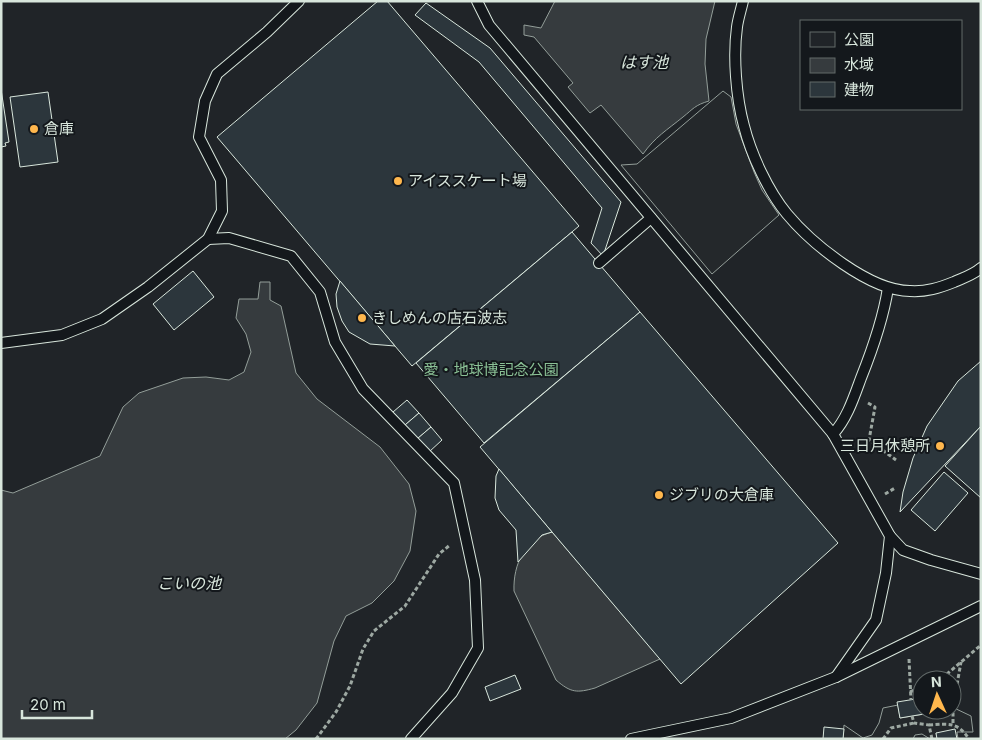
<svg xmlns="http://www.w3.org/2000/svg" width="982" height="740" font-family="Inter,'Noto Sans JP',sans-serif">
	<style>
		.green { fill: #202428; stroke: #939e99; fill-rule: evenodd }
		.parking { fill: #24282b; stroke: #939e99 }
		.water { fill: #363b3e; stroke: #939e99 }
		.building { fill: #2c363c; stroke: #d8e6dc }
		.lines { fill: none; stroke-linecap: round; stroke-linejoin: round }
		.lane-casing { stroke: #d8e6dc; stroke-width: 12 }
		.path { stroke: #9da8a2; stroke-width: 3; stroke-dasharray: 4 2.5; stroke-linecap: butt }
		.lane { stroke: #14181c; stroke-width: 10 }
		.poi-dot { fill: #ffb74d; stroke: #14181c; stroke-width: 2 }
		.labels { text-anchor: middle; stroke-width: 4; stroke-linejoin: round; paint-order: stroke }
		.poi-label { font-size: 15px; fill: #d8e6dc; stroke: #14181c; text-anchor: start }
		.park-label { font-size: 15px; fill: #8ac095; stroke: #14181c }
		.water-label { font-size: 16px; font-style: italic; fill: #d8e6dc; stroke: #14181c }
	</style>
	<rect width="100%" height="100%" fill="#14181c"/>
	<path class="green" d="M1,1H981V739H1ZM801,21H961V109H801ZM922,680H952V710H922Z"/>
	<g class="parking">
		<polygon points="723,91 731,97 736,124 754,172 762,190 779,215 712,274 621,165 637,164"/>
		<polygon points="898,705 900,718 924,714 924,710 952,710 952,707 971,716 973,732 957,732 958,739 936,733 937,739 930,739 922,734 915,735 913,739 843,739 844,725 863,738 872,735 879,723 883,708"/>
	</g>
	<g class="water">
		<path d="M555,1H715L706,39L705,64L709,101C695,105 693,109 683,117C667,130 655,137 643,154L601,105L590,113L568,87L573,83L534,37L524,35V25L541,28Z"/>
		<polygon points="260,282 270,282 270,300 281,306 296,373 317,399 380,447 409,484 416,511 410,551 394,581 372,603 346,616 334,641 317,703 296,730 285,739 1,739 1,490 13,493 100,456 123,407 139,393 183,378 206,377 229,380 244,372 251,352 246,334 236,318 239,299 258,299"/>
		<path d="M552,532L660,659L595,688C577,693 571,693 556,680L514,591C513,564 525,539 552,532Z"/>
	</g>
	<g class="building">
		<polygon points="378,1 387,1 579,226 412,366 217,137"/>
		<polygon points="426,3 490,48 621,202 603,256 591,243 602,208 479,62 415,15"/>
		<polygon points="1,89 9,142 5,143 6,146 1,147"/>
		<polygon points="48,92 58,162 20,167 10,97"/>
		<polygon points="572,232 640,312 484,443 416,363"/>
		<polygon points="193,271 214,297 174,330 153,304"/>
		<polygon points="340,281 395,346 370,344 349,332 342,321 337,307 336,294"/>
		<polygon points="640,312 838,543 681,684 480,447"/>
		<polygon points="981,361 981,426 900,512 903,492 913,458 927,426 958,381"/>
		<polygon points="407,400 419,413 405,425 393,412"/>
		<polygon points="419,413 431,427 417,439 405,425"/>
		<polygon points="981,426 981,498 945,466"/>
		<polygon points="431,427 442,440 429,452 417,439"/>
		<polygon points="499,469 552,532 542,535 518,562 516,530 499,510 495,498 496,476"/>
		<polygon points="944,472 968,493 935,531 911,510"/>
		<polygon points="515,675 521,689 490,701 485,687"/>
		<polygon points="922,698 922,710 924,710 924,714 900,718 897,702"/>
		<polygon points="824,727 844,729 843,739 823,739"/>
		<polygon points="955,729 957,739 937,739 936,733"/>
	</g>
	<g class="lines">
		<g class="lane-casing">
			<g id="lane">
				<polyline points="477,1 489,25 833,434 890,536 886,573 876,620 836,677"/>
				<path d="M743,1C741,10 738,19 737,27C733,56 736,97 744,126C751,154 768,191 787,214C812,244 870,291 910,291C926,292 939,288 954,282C963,278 973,275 981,268"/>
				<polyline points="208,239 229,238 291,256 320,292 335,342 363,389 454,483 475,580 478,648 452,693 411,739"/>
				<polyline points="599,263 651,218"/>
				<polyline points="1,343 62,335 102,319 148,287 208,239 222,211 221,180 199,137 205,101 217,74 267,32 299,1"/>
				<path d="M833,434C847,419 854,397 861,378C873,348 883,320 888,288"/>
				<polyline points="890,536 903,550 931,560 981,574"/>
				<polyline points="631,739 731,718 836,677 981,606"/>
			</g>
		</g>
		<g class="path">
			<polyline points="868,403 875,407 869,440 896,460"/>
			<polyline points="885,494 895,488"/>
			<polyline points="909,659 911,700"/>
			<polyline points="935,680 947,674 981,645"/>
			<polyline points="910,692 922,687"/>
			<polyline points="912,716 914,723 929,725 932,739"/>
			<polyline points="953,723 953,707 961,662"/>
			<path d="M929,725C948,724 957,721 969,739"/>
			<polyline points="316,739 336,712 350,686 363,649 374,631 405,606 439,554 450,545"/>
			<polyline points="883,739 891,728 914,723"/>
		</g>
		<use href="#lane" class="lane"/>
	</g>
	<g class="poi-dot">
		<circle cx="34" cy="129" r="5"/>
		<circle cx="398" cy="181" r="5"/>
		<circle cx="362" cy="318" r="5"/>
		<circle cx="940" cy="446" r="5"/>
		<circle cx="659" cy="495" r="5"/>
	</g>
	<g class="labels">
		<g class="poi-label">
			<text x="44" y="134">倉庫</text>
			<text x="408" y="186">アイススケート場</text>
			<text x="372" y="323">きしめんの店石波志</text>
			<text x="930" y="451" text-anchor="end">三日月休憩所</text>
			<text x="669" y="500">ジブリの大倉庫</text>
		</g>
		<g class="park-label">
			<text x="491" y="375">愛・地球博記念公園</text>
		</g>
		<g class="water-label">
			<text x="644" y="68">はす池</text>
			<text x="189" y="589">こいの池</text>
		</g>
	</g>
	<rect width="982" height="740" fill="none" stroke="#d8e6dc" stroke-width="5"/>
	<rect x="800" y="20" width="162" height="90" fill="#14181c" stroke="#626a69"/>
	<rect x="810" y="32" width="25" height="15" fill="#202428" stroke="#626a69"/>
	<text x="844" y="45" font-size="15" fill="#d8e6dc">公園</text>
	<rect x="810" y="58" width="25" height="15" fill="#363b3e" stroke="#626a69"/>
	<text x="844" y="70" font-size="15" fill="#d8e6dc">水域</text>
	<rect x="810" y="82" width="25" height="15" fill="#2c363c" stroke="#626a69"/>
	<text x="844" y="95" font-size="15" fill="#d8e6dc">建物</text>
	<g transform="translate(937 695) rotate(357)"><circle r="24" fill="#14181c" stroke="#626a69"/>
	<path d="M0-4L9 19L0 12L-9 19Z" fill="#ffb74d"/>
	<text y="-8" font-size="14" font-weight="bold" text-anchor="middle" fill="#d8e6dc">N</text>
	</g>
	<path d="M22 710v8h70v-8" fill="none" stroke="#d8e6dc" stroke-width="2.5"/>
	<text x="30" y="710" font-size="15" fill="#d8e6dc" stroke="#14181c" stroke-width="4" paint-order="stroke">20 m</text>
</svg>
